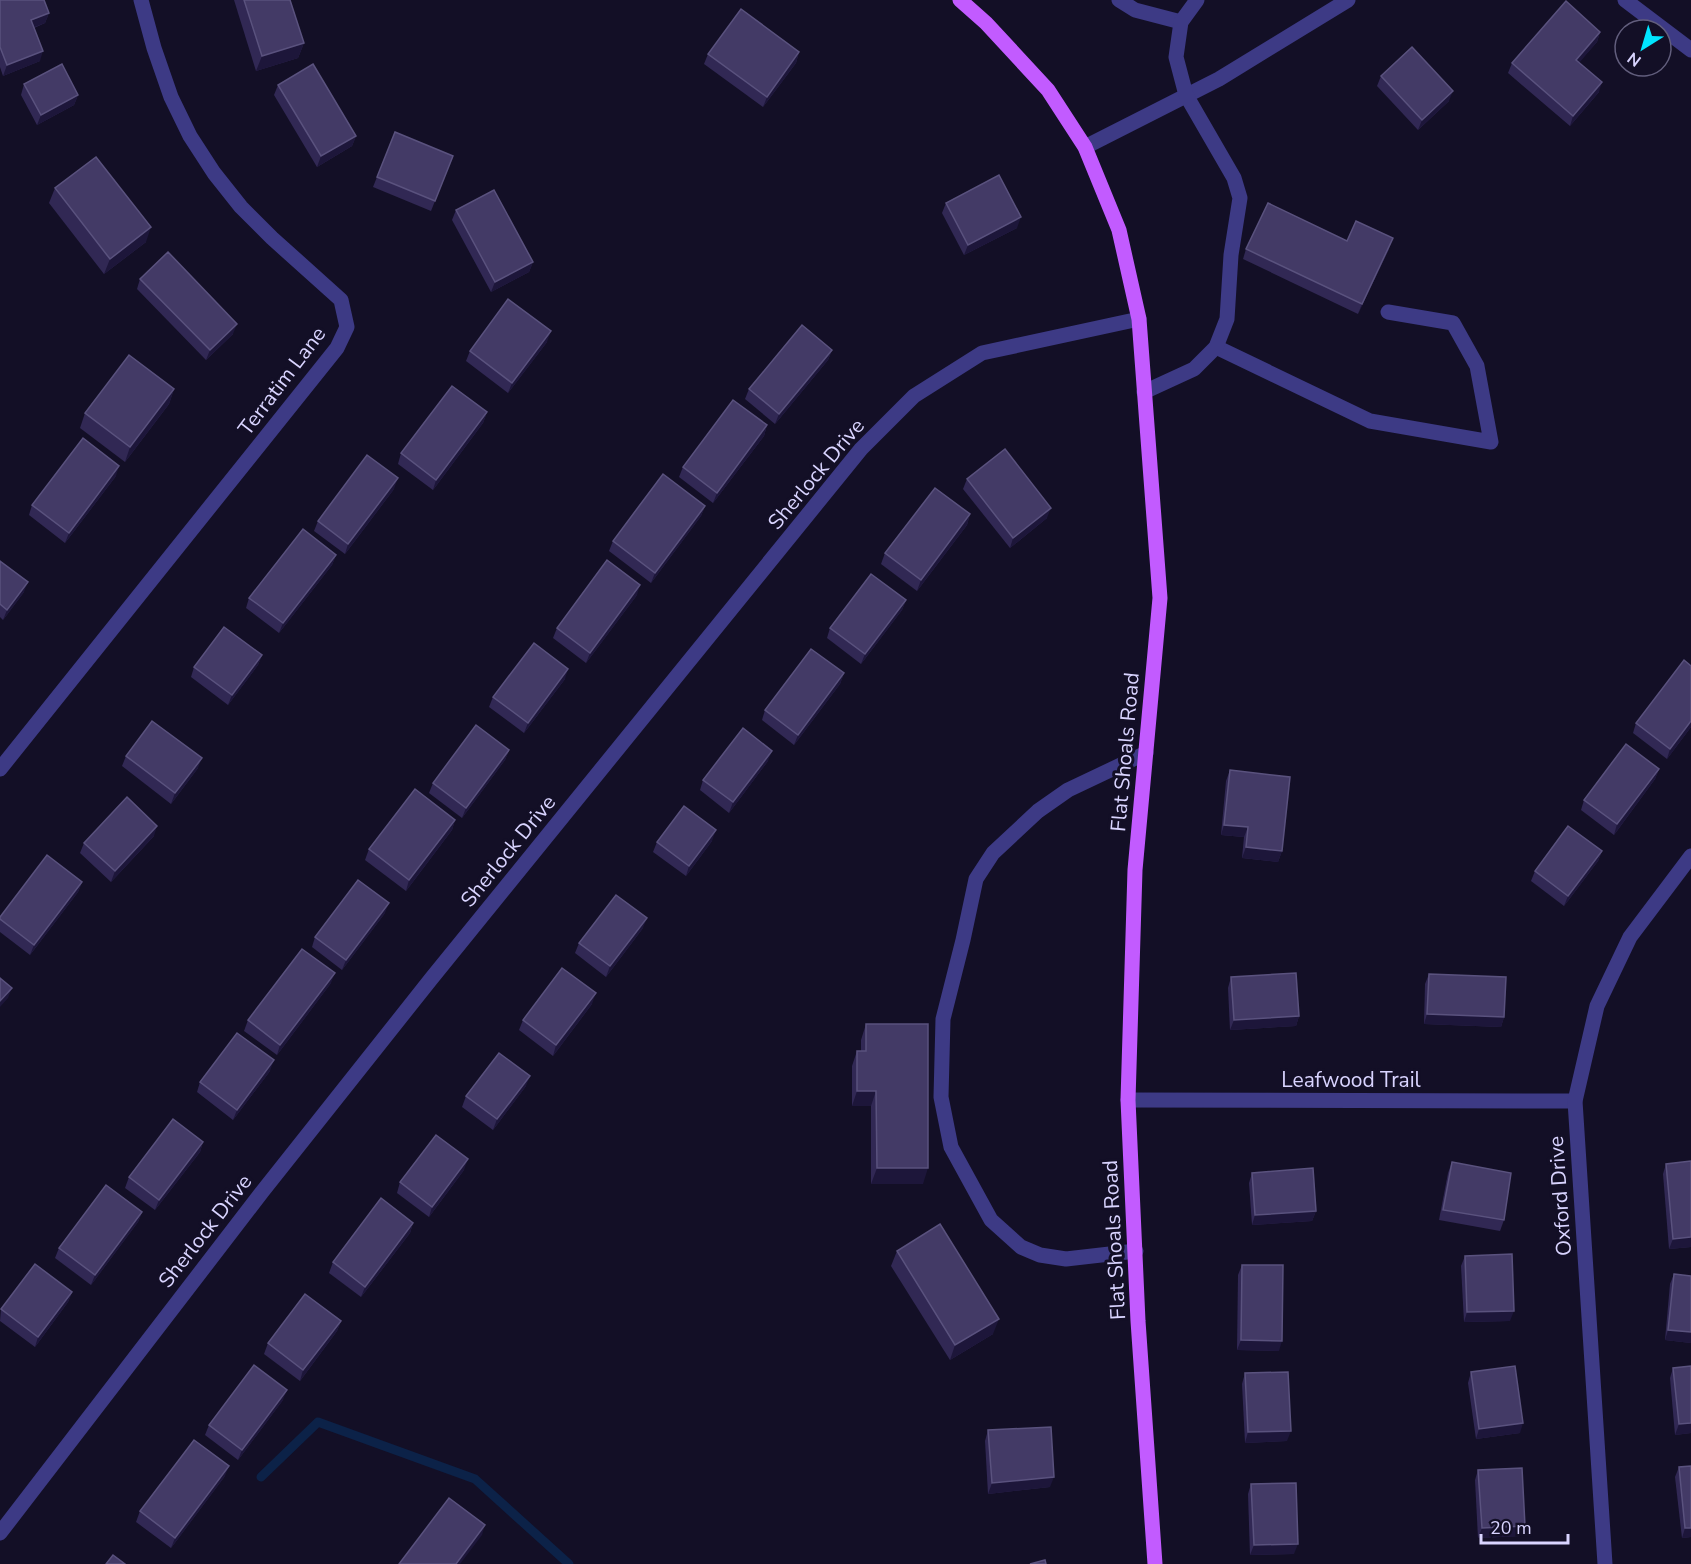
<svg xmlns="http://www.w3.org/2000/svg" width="1691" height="1564" font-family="'Nunito Sans',sans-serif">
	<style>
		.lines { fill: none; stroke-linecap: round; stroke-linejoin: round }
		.stream { stroke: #0c2248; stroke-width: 9 }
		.minor { stroke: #3d3a85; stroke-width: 15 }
		.major { stroke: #c25bff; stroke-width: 15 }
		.wall { fill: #312854 }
		.shaded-wall { fill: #1d163a }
		.building { fill: #433a66; stroke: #5a527e; stroke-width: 1.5 }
		.labels { text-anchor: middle; stroke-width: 6; stroke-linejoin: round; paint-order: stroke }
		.street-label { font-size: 21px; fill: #d9d4ff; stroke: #130f26 }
	</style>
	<rect width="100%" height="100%" fill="#130f26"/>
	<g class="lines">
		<polyline class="stream" points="261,1477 318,1422 475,1479 569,1564"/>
		<g class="minor">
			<polyline points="1119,0 1135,10 1181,22"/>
			<polyline points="1625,0 1691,50"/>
			<polyline points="1085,147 1219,79 1348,0"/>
			<polyline points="1216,347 1370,421 1491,442 1477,366 1453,323 1388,312"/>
			<polyline points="1144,392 1194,369 1216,347 1227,319 1231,255 1240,198 1234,178 1186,95 1176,57 1181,22 1197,0"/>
			<polyline points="0,769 337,348 347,327 341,300 272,238 241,207 214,173 190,136 171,97 154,48 141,0"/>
			<polyline points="1128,1100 1575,1101"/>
			<polyline points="1136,1251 1066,1259 1040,1255 1021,1247 991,1220 951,1147 941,1097 943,1019 963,940 976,879 993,853 1038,811 1068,790 1146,753"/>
			<polyline points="0,1533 262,1192 431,979 861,449 914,396 982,353 1139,319"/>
			<polyline points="1605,1564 1575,1101 1597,1006 1630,937 1691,856"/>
		</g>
		<polyline class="major" points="960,0 986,23 1048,90 1085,147 1119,230 1139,319 1160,598 1135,870 1128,1100 1138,1321 1155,1564"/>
	</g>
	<g class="wall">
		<polygon points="0,0 49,13 45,23 34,28 40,61 3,76 0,67"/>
		<polygon points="234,0 290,0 304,43 298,58 256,71"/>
		<polygon points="1600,32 1597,42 1579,62 1599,92 1570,126 1508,73 1512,63"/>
		<polygon points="799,52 796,63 763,107 704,64 708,54"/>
		<polygon points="1381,76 1449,101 1418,130 1377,86"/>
		<polygon points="24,84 78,95 74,105 37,125 21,95"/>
		<polygon points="278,85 356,136 352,146 317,167 274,95"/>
		<polygon points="453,156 431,211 373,187 377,177"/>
		<polygon points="55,188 146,242 104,274 49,203"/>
		<polygon points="946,203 1017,228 964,255 942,213"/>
		<polygon points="456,210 533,262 529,272 491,292 452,220"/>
		<polygon points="1347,241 1389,249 1358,314 1243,259 1246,249"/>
		<polygon points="140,279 233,334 206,360 137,289"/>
		<polygon points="547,342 508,393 466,361 470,351"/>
		<polygon points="832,350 828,360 775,424 745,399 749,389"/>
		<polygon points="174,389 169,404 125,462 80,428 85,413"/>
		<polygon points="487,412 483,423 433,490 398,464 401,453"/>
		<polygon points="767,425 764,436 713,503 679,477 683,467"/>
		<polygon points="116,476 65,543 29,515 32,505"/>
		<polygon points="967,479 1047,518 1010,548 963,489"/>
		<polygon points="394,489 345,554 314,531 318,521"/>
		<polygon points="705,506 701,516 651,583 609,551 613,541"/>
		<polygon points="970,514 967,525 917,591 881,564 885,553"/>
		<polygon points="336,555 332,565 279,633 246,608 249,598"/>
		<polygon points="0,561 24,592 3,620 0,617"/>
		<polygon points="637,595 586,663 553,638 557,628"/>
		<polygon points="906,600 902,610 861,664 827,638 830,628"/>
		<polygon points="262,655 258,665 228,705 191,677 194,667"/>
		<polygon points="844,673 840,684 794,745 762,720 765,710"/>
		<polygon points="565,679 524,733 489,707 493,697"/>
		<polygon points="1636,723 1691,727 1667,759 1633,733"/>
		<polygon points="509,750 505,760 462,818 429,793 433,783"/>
		<polygon points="126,756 198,768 171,804 122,766"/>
		<polygon points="768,761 729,813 700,790 703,780"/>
		<polygon points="1659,769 1655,779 1614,835 1581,810 1584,800"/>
		<polygon points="1230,770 1282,851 1278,862 1242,858 1244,837 1221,835 1226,781"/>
		<polygon points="455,820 452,830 406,891 365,860 369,849"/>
		<polygon points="154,836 111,882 80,853 84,843"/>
		<polygon points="712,841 686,876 653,852 657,842"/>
		<polygon points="1602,851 1598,861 1564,906 1531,881 1535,871"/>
		<polygon points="82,882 78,892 30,955 0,932 0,917"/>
		<polygon points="385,913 342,970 312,947 315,937"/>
		<polygon points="643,928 606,977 575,953 579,943"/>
		<polygon points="1429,974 1504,1017 1501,1027 1424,1024 1425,984"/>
		<polygon points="1231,977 1299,1016 1296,1026 1230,1030 1228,988"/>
		<polygon points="331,983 277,1055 244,1031 248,1020"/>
		<polygon points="592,1004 553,1056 519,1030 523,1020"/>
		<polygon points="866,1024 923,1184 871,1184 871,1106 852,1106 852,1066 857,1051 861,1051 861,1040"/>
		<polygon points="270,1071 233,1120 197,1092 200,1082"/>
		<polygon points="526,1086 493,1130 462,1107 466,1096"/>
		<polygon points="203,1142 200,1152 155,1210 125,1188 129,1177"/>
		<polygon points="1452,1162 1504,1220 1500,1231 1439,1220 1448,1173"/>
		<polygon points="1666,1164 1691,1247 1669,1249 1663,1174"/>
		<polygon points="464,1170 429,1217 397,1193 400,1182"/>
		<polygon points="1252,1173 1316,1211 1312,1221 1252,1225 1249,1183"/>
		<polygon points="142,1212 138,1222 91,1285 55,1258 59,1248"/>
		<polygon points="413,1223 410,1233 361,1297 329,1273 333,1262"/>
		<polygon points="897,1251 993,1334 950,1360 891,1266"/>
		<polygon points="1465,1256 1510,1321 1464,1322 1461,1266"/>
		<polygon points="1242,1265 1279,1351 1237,1350 1238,1275"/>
		<polygon points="1674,1274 1691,1276 1691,1343 1665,1340 1670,1284"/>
		<polygon points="72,1292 68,1302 35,1347 0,1321 1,1309"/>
		<polygon points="341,1321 337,1331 300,1381 264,1354 268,1343"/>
		<polygon points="1691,1366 1691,1433 1675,1435 1670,1378 1673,1368"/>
		<polygon points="1471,1372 1520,1433 1476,1439 1468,1383"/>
		<polygon points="1245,1373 1287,1441 1245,1443 1242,1384"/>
		<polygon points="283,1400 238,1460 205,1435 209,1425"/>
		<polygon points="988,1430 1050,1487 988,1494 985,1441"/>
		<polygon points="1691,1466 1691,1537 1682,1538 1675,1477 1679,1467"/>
		<polygon points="1478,1470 1521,1536 1478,1538 1475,1480"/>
		<polygon points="225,1476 171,1548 136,1522 140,1511"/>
		<polygon points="1251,1484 1294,1554 1250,1555 1248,1494"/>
	</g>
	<g class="shaded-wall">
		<polygon points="49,13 45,23 27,30 31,20"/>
		<polygon points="1600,32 1597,42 1573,70 1576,60"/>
		<polygon points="304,43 298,58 256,71 262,56"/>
		<polygon points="43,51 40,61 3,76 7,65"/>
		<polygon points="799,52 796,63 763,107 767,97"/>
		<polygon points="1602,82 1599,92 1570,126 1573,116"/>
		<polygon points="1453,91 1449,101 1418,130 1422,120"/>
		<polygon points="78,95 74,105 37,125 41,115"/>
		<polygon points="356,136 352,146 317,167 321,156"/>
		<polygon points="1021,217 1017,228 964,255 968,245"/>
		<polygon points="151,227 146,242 104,274 110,259"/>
		<polygon points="1393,238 1389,249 1358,314 1362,304"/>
		<polygon points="533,262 529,272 491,292 495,282"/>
		<polygon points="237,324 233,334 206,360 210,350"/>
		<polygon points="551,331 547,342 508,393 512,383"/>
		<polygon points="832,350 828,360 775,424 779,414"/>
		<polygon points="174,389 169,404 125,462 130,447"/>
		<polygon points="487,412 483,423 433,490 436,480"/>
		<polygon points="767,425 764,436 713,503 717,493"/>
		<polygon points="119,466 116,476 65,543 69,533"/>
		<polygon points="398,478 394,489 345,554 348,544"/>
		<polygon points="705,506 701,516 651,583 655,573"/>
		<polygon points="1051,508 1047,518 1010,548 1013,538"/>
		<polygon points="970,514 967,525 917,591 921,580"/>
		<polygon points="336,555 332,565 279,633 283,623"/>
		<polygon points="28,582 24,592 3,620 7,610"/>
		<polygon points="640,585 637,595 586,663 590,653"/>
		<polygon points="906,600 902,610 861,664 865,654"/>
		<polygon points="262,655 258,665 228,705 232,695"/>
		<polygon points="568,669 565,679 524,733 528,723"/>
		<polygon points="844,673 840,684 794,745 798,735"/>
		<polygon points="1691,721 1691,727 1667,759 1670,749"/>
		<polygon points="509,750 505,760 462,818 466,808"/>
		<polygon points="772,751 768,761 729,813 733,802"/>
		<polygon points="202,758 198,768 171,804 175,793"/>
		<polygon points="1659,769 1655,779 1614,835 1617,824"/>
		<polygon points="455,820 452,830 406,891 409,880"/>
		<polygon points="1224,825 1248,827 1244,837 1221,835"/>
		<polygon points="157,826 154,836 111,882 115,871"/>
		<polygon points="716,830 712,841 686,876 689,866"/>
		<polygon points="1246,847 1282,851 1278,862 1242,858"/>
		<polygon points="1602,851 1598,861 1564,906 1568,896"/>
		<polygon points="82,882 78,892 30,955 34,945"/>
		<polygon points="389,903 385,913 342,970 346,960"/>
		<polygon points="647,918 643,928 606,977 610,966"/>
		<polygon points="335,973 331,983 277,1055 280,1045"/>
		<polygon points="12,988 8,998 0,1007 0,1001"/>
		<polygon points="596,993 592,1004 553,1056 556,1045"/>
		<polygon points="1427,1014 1504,1017 1501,1027 1424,1024"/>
		<polygon points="1299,1016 1296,1026 1230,1030 1234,1020"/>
		<polygon points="274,1060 270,1071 233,1120 237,1110"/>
		<polygon points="530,1076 526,1086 493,1130 497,1119"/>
		<polygon points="857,1091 876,1091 871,1106 852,1106"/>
		<polygon points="203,1142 200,1152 155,1210 159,1200"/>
		<polygon points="468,1159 464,1170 429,1217 432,1207"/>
		<polygon points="877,1168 928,1168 923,1184 871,1184"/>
		<polygon points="1316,1211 1312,1221 1252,1225 1255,1215"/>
		<polygon points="142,1212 138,1222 91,1285 95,1275"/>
		<polygon points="413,1223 410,1233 361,1297 365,1287"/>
		<polygon points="1691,1237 1691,1247 1669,1249 1673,1239"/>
		<polygon points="72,1292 68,1302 35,1347 38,1337"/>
		<polygon points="1514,1311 1510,1321 1464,1322 1467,1312"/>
		<polygon points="999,1319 993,1334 950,1360 955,1345"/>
		<polygon points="341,1321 337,1331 300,1381 303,1370"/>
		<polygon points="1668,1330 1691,1332 1691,1343 1665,1340"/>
		<polygon points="1241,1340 1282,1341 1279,1351 1237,1350"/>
		<polygon points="287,1390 283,1400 238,1460 242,1450"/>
		<polygon points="1523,1423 1520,1433 1476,1439 1479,1429"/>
		<polygon points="1691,1423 1691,1433 1675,1435 1679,1424"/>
		<polygon points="1291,1431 1287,1441 1245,1443 1248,1432"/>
		<polygon points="229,1466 225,1476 171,1548 175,1538"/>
		<polygon points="1054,1477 1050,1487 988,1494 992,1483"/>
		<polygon points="485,1525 482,1535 460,1564 456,1564"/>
		<polygon points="1525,1526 1521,1536 1478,1538 1482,1528"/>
		<polygon points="1685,1528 1691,1528 1691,1537 1682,1538"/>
		<polygon points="1298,1544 1294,1554 1250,1555 1254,1545"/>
	</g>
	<g class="building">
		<polygon points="0,0 44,0 49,13 31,20 43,51 7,65 0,47"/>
		<polygon points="244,0 290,0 304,43 262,56"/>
		<polygon points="1566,1 1600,32 1576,60 1602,82 1573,116 1512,63"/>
		<polygon points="741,9 799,52 767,97 708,54"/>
		<polygon points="1412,47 1453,91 1422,120 1381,76"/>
		<polygon points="62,64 78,95 41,115 24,84"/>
		<polygon points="313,64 356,136 321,156 278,85"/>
		<polygon points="395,132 453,156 435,201 377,177"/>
		<polygon points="96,157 151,227 110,259 55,188"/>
		<polygon points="999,175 1021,217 968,245 946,203"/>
		<polygon points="494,190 533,262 495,282 456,210"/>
		<polygon points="1268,203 1347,241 1356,221 1393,238 1362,304 1246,249"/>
		<polygon points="168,252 237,324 210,350 140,279"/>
		<polygon points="508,299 551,331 512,383 470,351"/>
		<polygon points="802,325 832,350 779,414 749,389"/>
		<polygon points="129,355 174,389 130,447 85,413"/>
		<polygon points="452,386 487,412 436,480 401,453"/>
		<polygon points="733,400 767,425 717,493 683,467"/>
		<polygon points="83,438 119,466 69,533 32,505"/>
		<polygon points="1005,449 1051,508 1013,538 967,479"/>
		<polygon points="367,455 398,478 348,544 318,521"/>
		<polygon points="663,474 705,506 655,573 613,541"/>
		<polygon points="935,488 970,514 921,580 885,553"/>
		<polygon points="303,529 336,555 283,623 249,598"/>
		<polygon points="607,560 640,585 590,653 557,628"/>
		<polygon points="0,561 28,582 7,610 0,604"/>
		<polygon points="871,574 906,600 865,654 830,628"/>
		<polygon points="224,627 262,655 232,695 194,667"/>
		<polygon points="534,643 568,669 528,723 493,697"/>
		<polygon points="811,649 844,673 798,735 765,710"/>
		<polygon points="1684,660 1691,666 1691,721 1670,749 1636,723"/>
		<polygon points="152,721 202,758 175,793 126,756"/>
		<polygon points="476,725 509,750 466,808 433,783"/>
		<polygon points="743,728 772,751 733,802 703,780"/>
		<polygon points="1626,744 1659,769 1617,824 1584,800"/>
		<polygon points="1230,770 1290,777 1282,851 1246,847 1248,827 1224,825"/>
		<polygon points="415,789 455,820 409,880 369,849"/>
		<polygon points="127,797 157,826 115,871 84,843"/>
		<polygon points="684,806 716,830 689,866 657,842"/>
		<polygon points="1568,826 1602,851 1568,896 1535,871"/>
		<polygon points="47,855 82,882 34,945 0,919 0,917"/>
		<polygon points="358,880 389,903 346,960 315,937"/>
		<polygon points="616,895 647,918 610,966 579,943"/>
		<polygon points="302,949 335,973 280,1045 248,1020"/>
		<polygon points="562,968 596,993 556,1045 523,1020"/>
		<polygon points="1296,973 1299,1016 1234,1020 1231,977"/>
		<polygon points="1429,974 1506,977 1504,1017 1427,1014"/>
		<polygon points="0,978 12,988 0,1001"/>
		<polygon points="866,1024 928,1024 928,1168 877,1168 876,1091 857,1091 857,1051 866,1051"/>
		<polygon points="237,1033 274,1060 237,1110 200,1082"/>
		<polygon points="499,1053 530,1076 497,1119 466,1096"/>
		<polygon points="173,1119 203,1142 159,1200 129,1177"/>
		<polygon points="436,1135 468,1159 432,1207 400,1182"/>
		<polygon points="1691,1161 1691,1237 1673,1239 1666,1164"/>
		<polygon points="1452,1162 1511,1173 1504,1220 1443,1210"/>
		<polygon points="1313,1168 1316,1211 1255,1215 1252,1173"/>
		<polygon points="106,1185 142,1212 95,1275 59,1248"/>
		<polygon points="381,1198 413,1223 365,1287 333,1262"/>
		<polygon points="940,1224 999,1319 955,1345 897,1251"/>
		<polygon points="1512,1254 1514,1311 1467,1312 1465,1256"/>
		<polygon points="35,1264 72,1292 38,1337 1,1309"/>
		<polygon points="1242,1265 1283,1265 1282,1341 1241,1340"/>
		<polygon points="1674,1274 1691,1276 1691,1332 1668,1330"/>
		<polygon points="305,1294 341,1321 303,1370 268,1343"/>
		<polygon points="254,1365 287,1390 242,1450 209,1425"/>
		<polygon points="1515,1366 1523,1423 1479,1429 1471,1372"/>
		<polygon points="1691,1366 1691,1423 1679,1424 1673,1368"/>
		<polygon points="1288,1372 1291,1431 1248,1432 1245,1373"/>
		<polygon points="1051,1427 1054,1477 992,1483 988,1430"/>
		<polygon points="194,1440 229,1466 175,1538 140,1511"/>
		<polygon points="1691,1466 1691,1528 1685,1528 1679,1467"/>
		<polygon points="1522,1468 1525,1526 1482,1528 1478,1470"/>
		<polygon points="1296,1483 1298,1544 1254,1545 1251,1484"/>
		<polygon points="449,1498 485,1525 456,1564 399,1564"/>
		<polygon points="113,1555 125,1564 106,1564"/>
		<polygon points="1045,1560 1046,1564 1030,1564"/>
	</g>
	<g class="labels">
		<g class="street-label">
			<text transform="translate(282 381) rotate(-53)" y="7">Terratim Lane</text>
			<text transform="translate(816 474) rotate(-50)" y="7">Sherlock Drive</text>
			<text transform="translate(1125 752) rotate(-85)" y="7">Flat Shoals Road</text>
			<text transform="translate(508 851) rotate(-51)" y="7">Sherlock Drive</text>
			<text x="1351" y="1087">Leafwood Trail</text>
			<text transform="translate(1560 1196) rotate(-94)" y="7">Oxford Drive</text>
			<text transform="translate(205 1231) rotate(-52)" y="7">Sherlock Drive</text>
			<text transform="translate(1114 1240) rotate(-93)" y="7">Flat Shoals Road</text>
		</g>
	</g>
	<g transform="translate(1643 48) rotate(217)"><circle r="28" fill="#130f26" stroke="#625e7d" stroke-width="1.5"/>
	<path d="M0-4.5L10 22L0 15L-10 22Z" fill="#00e5ff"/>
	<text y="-9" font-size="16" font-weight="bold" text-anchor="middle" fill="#d9d4ff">N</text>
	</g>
	<path d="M1481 1534v9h87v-9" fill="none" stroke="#d9d4ff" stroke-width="3"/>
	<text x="1490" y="1534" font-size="18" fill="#d9d4ff" stroke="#130f26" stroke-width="4.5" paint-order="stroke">20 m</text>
</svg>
